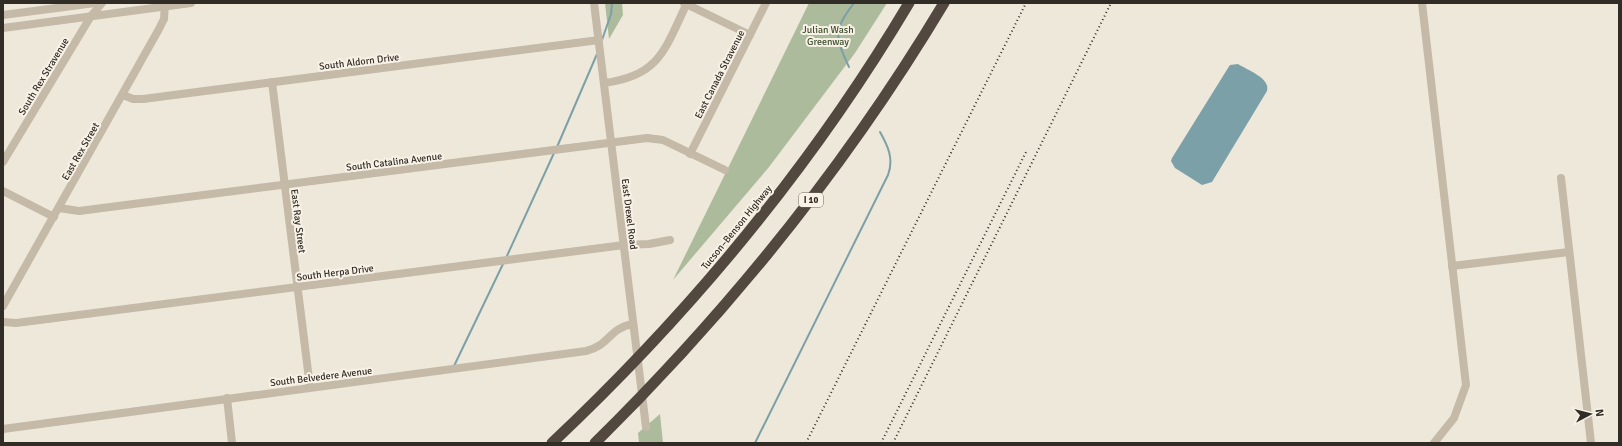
<svg xmlns="http://www.w3.org/2000/svg" width="1622" height="446" font-family="Signika,sans-serif">
	<style>
		.green { fill: #acbb9c }
		.water { fill: #7ca0a8 }
		.lines { fill: none; stroke-linecap: round; stroke-linejoin: round }
		.stream { stroke: #7ca0a8; stroke-width: 2 }
		.minor { stroke: #c5b9a7; stroke-width: 8 }
		.highway { stroke: #52483f; stroke-width: 11 }
		.rail { stroke: #322c27; stroke-width: 2; stroke-dasharray: 1 3; stroke-linecap: butt }
		.labels { text-anchor: middle; stroke-width: 4; stroke-linejoin: round; paint-order: stroke }
		.shield { fill: #f7f1e6; stroke: #6d6760; stroke-width: 1 }
		.shield-label { font-size: 9px; font-weight: bold; fill: #322c27 }
		.park-label { font-size: 10px; fill: #3d4e2d; stroke: #f7f1e6 }
		.street-label { font-size: 10px; fill: #322c27; stroke: #f7f1e6 }
	</style>
	<rect width="100%" height="100%" fill="#eee8da"/>
	<g class="green">
		<polygon points="605,3 622,3 623,15 609,39"/>
		<polygon points="809,3 887,3 855,53 769,167 673,280"/>
		<polygon points="660,414 663,443 639,443 638,433"/>
	</g>
	<path class="water" d="M1238,64C1247,70 1271,78 1267,91L1212,182L1202,185L1175,168L1171,161L1172,158L1228,68L1230,65Z"/>
	<g class="lines">
		<g class="stream">
			<polyline points="602,40 611,14 612,3"/>
			<path d="M849,67C835,37 833,30 854,3"/>
			<polyline points="557,147 597,54"/>
			<polyline points="506,258 554,153"/>
			<polyline points="454,366 503,264"/>
			<path d="M755,443L888,175C894,159 888,146 880,132"/>
		</g>
		<g class="minor">
			<polyline points="594,3 646,427"/>
			<polyline points="684,3 750,35"/>
			<polyline points="1422,3 1466,385 1454,418 1434,443"/>
			<polyline points="3,15 95,3"/>
			<polyline points="3,28 191,3"/>
			<polyline points="272,82 310,387"/>
			<path d="M604,83C660,76 665,49 687,3"/>
			<polyline points="123,95 133,99 143,99 599,40"/>
			<polyline points="690,154 766,3"/>
			<polyline points="3,162 91,16 102,3"/>
			<polyline points="1561,178 1591,443"/>
			<polyline points="3,191 54,217"/>
			<polyline points="59,208 79,211 647,138 663,140 725,170"/>
			<polyline points="1452,266 1569,252"/>
			<polyline points="3,306 159,29 164,19 165,3"/>
			<polyline points="3,322 16,323 624,245 649,244 670,240"/>
			<polyline points="227,398 232,443"/>
			<path d="M3,429L586,351C609,346 609,328 633,324"/>
		</g>
		<g class="highway">
			<path d="M552,443C689,314 812,166 909,3"/>
			<path d="M595,443C729,311 847,165 944,3"/>
		</g>
		<g class="rail">
			<polyline points="806,443 1026,3"/>
			<polyline points="881,443 1027,150"/>
			<polyline points="893,443 1111,3"/>
		</g>
	</g>
	<g class="labels">
		<rect class="shield" x="799" y="193" width="24" height="14" rx="3"/>
		<g class="shield-label">
			<text x="811" y="203">I 10</text>
		</g>
		<g class="park-label">
			<text x="828" y="33">Julian Wash<tspan x="828" dy="12">Greenway</tspan></text>
		</g>
		<g class="street-label">
			<text transform="translate(359 61) rotate(-7)" y="4">South Aldorn Drive</text>
			<text transform="translate(719 74) rotate(-63)" y="4">East Canada Stravenue</text>
			<text transform="translate(43 76) rotate(-59)" y="4">South Rex Stravenue</text>
			<text transform="translate(80 151) rotate(-60)" y="4">East Rex Street</text>
			<text transform="translate(394 161) rotate(-7)" y="4">South Catalina Avenue</text>
			<text transform="translate(630 214) rotate(83)" y="4">East Drexel Road</text>
			<text transform="translate(299 221) rotate(83)" y="4">East Ray Street</text>
			<text transform="translate(736 227) rotate(-51)" y="4">Tucson–Benson Highway</text>
			<text transform="translate(335 272) rotate(-7)" y="4">South Herpa Drive</text>
			<text transform="translate(321 376) rotate(-7)" y="4">South Belvedere Avenue</text>
		</g>
	</g>
	<rect width="1622" height="446" fill="none" stroke="#322c27" stroke-width="8"/>
	<g transform="translate(1590 414) rotate(83)" stroke="#f7f1e6" stroke-width="3" paint-order="stroke">
	<path d="M0-3L7 15L0 10L-7 15Z" fill="#322c27"/>
	<text y="-6" font-size="11" font-weight="bold" text-anchor="middle" fill="#322c27">N</text>
	</g>
</svg>
